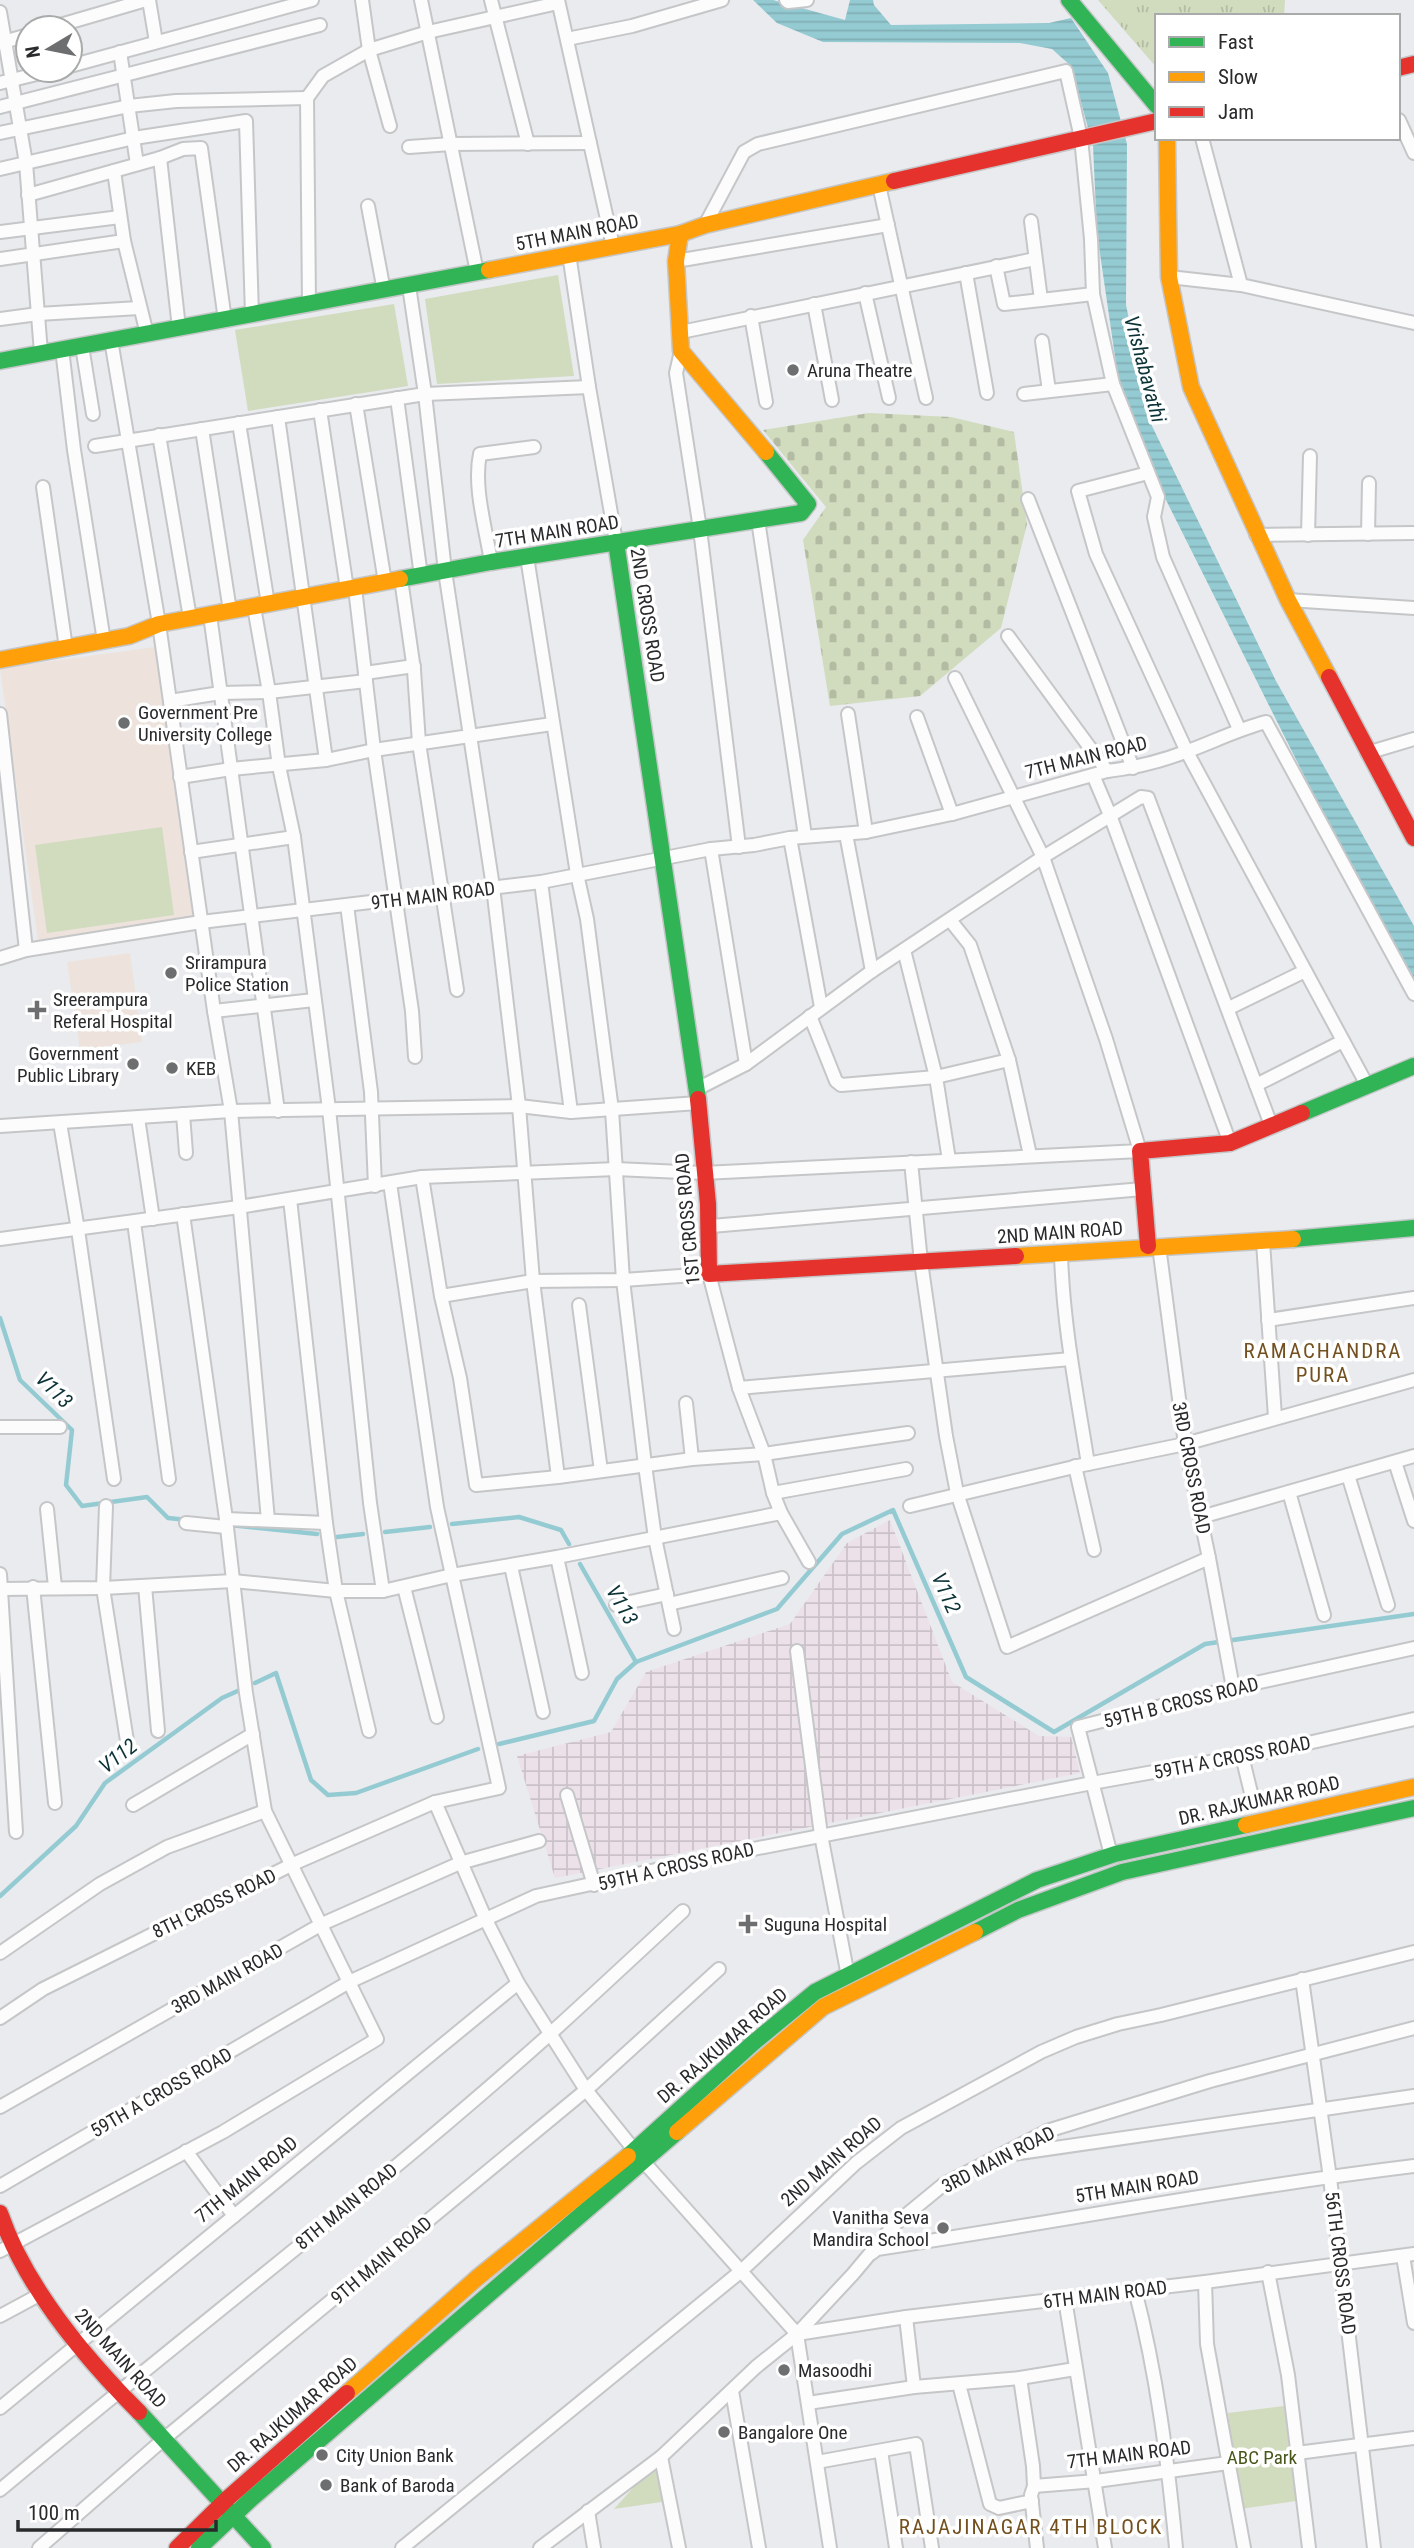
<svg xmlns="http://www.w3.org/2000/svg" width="1414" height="2548" font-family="'Roboto Condensed',sans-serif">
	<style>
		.industrial { fill: url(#industrial-grid) }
		.education { fill: #ede3dc }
		.grass { fill: url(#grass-tufts) }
		.cemetery { fill: url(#cemetery-stones) }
		.park { fill: #d1dbbe }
		.water { fill: url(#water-rules) }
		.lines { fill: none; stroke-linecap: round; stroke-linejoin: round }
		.stream { stroke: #94cbd2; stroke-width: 4.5 }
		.street-casing { stroke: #c5c6c8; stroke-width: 16 }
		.fast-casing { stroke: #c5c6c8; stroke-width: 19 }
		.slow-casing { stroke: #c5c6c8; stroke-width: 19 }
		.jam-casing { stroke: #c5c6c8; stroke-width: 19 }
		.street { stroke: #fcfcfc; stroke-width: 12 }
		.fast { stroke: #30b455; stroke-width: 16 }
		.slow { stroke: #ff9f0a; stroke-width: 16 }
		.jam { stroke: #e5322d; stroke-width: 16 }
		.poi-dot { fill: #6c6e6f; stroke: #fff; stroke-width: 2.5 }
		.labels { text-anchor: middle; stroke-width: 7; stroke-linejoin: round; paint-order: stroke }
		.street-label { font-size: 19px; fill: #292a2b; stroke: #fff }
		.poi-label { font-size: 19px; fill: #292a2b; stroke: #fff; text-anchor: start }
		.park-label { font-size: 19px; fill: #48571b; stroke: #fff }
		.water-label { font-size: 21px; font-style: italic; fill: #0b3236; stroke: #fff }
		.neighbourhood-label { font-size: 21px; letter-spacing: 2px; fill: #73501e; stroke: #fff }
	</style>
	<defs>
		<pattern id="industrial-grid" width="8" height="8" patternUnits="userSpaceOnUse" patternTransform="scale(1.75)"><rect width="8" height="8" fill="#ede1e9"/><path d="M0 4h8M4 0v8" fill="none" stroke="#cbc1c8"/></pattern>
		<pattern id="grass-tufts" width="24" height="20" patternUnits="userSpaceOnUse" patternTransform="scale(1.75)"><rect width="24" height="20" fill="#d1dbbe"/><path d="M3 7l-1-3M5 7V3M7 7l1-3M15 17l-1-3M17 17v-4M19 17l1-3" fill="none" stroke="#b3bca3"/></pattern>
		<pattern id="cemetery-stones" width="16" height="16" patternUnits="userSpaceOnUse" patternTransform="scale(1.75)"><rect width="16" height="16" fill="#d1dbbe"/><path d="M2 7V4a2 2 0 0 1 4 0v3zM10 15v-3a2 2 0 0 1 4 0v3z" fill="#b3bca3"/></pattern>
		<pattern id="water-rules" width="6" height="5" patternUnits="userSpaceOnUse" patternTransform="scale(1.75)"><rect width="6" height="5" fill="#94cbd2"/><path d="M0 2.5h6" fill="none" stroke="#80aeb4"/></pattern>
	</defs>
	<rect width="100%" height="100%" fill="#e9ebee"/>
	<polygon class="industrial" points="890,1520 952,1682 1039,1736 1071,1737 1080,1773 555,1878 517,1756 611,1732 646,1672 790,1624 847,1543"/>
	<g class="education">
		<polygon points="155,647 193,920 38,941 0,668"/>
		<polygon points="130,953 142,1042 80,1050 67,962"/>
	</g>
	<polygon class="grass" points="1098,0 1285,0 1284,16 1157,16 1157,68"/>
	<polygon class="cemetery" points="869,413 951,417 1014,432 1027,524 1001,628 920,696 830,706 803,540 826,507 763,430"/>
	<g class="park">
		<polygon points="558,275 574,376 437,384 425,299"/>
		<polygon points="394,304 408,386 248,411 235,330"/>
		<polygon points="162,827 174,915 47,933 35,845"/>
		<polygon points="1284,2406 1296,2501 1240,2509 1228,2413"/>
		<polygon points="661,2457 668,2501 614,2509"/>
	</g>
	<polygon class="water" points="753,0 773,0 845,20 850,0 873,0 874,5 891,25 1049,23 1071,18 1108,73 1127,144 1126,305 1152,426 1276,681 1414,926 1414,983 1375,917 1160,488 1119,384 1097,233 1093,146 1071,66 1052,49 1020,43 823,42 777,23"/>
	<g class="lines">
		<g class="stream">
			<polyline points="0,1318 20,1380 72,1430 66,1485 82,1506 147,1497 168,1518 187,1520"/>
			<polyline points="452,1524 519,1517 561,1530 569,1544"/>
			<polyline points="230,1525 317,1534"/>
			<polyline points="385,1532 430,1527"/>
			<polyline points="337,1537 363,1534"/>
			<polyline points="580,1564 636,1662"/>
			<polyline points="255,1683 276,1673 311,1780 328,1795 356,1793 478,1749"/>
			<polyline points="499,1744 594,1721 617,1679 636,1662 777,1609 842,1534 893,1510 966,1677 1054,1732 1205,1644 1414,1614"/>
			<polyline points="0,1896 76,1826 105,1783 222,1698 242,1689"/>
		</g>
		<g class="street-casing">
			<g id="street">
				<polyline points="149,0 156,42"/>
				<polyline points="362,0 369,50 390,126"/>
				<polyline points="421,0 477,272"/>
				<polyline points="491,0 528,144"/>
				<polyline points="558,0 613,246"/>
				<polyline points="786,0 788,2 807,0"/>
				<polyline points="0,12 26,163 41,353"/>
				<polyline points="50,28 146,0"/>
				<polyline points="567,39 632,26 722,0"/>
				<polyline points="0,43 28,35"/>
				<polyline points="120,52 137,164"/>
				<polyline points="70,66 312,0"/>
				<polyline points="0,83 53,70"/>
				<polyline points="0,107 320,25"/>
				<polyline points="1399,120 1414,153"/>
				<polyline points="0,133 129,106 176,101 307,98"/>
				<polyline points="1202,138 1241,285"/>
				<polyline points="409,147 451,144 590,143"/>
				<polyline points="160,158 179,328"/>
				<polyline points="0,169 134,138 246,121 252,315"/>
				<polyline points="114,171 124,241 147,334"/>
				<polyline points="879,185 926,398"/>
				<polyline points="28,195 160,158 183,149 201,148 225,320"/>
				<polyline points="368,206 384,291"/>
				<polyline points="1031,221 1041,300 1093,294"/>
				<polyline points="705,225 744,152 758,144 1066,71 1081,138 1091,239 1093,294 1113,384 1158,497 1154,517 1163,557 1239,729"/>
				<polyline points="0,232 120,217"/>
				<polyline points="569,254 589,387 616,542"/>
				<polyline points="0,259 124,241"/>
				<polyline points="676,261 888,225"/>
				<polyline points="996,266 1004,304 1041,300"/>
				<polyline points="966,273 987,393"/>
				<polyline points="1169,277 1241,285 1414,323"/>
				<polyline points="409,286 425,394 445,571 493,887 519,1106 533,1281 558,1477"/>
				<polyline points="865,293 889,398"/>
				<polyline points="309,304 307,98 323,76 369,50 428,32 558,3"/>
				<polyline points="814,304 832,400"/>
				<polyline points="751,316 766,402"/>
				<polyline points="0,319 38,314 139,308"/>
				<polyline points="681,332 1035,259"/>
				<polyline points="111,340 159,624 214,1011 231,1111 268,1520"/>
				<polyline points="1042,341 1049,391"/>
				<polyline points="82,346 93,414"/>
				<polyline points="62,349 74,450 104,641"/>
				<polyline points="681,351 676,373 700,529 739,847"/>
				<polyline points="1024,394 1113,384"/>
				<polyline points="397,398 421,576"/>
				<polyline points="356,404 385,582"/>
				<polyline points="320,410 347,589"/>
				<polyline points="278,417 326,760"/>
				<polyline points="239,423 268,604"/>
				<polyline points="202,429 230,611"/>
				<polyline points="159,435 190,618"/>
				<polyline points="95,446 425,394 589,387"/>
				<polyline points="1148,473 1078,491 1096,554 1187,752 1367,1085"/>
				<polyline points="43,487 66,648"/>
				<polyline points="1028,499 1133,768"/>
				<polyline points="758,520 805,836"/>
				<polyline points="1368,534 1369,483"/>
				<polyline points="1256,535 1414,533"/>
				<polyline points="1308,535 1310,456"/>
				<polyline points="527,557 577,874 587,919 612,1110 623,1280 645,1465 655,1538 674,1629"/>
				<path d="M491,562C486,529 473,487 480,454L534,447"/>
				<polyline points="401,579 414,670 419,743 457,990"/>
				<polyline points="355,588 374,750 412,1011 415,1057"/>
				<polyline points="1288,600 1414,608"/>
				<polyline points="254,607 269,692 279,766 294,837 329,1109 370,1503 383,1591"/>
				<polyline points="210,615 278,1111"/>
				<polyline points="1008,636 1107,771"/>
				<polyline points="365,673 414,666"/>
				<polyline points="170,701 220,693 269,692 366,681"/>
				<polyline points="0,714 26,950"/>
				<polyline points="848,714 866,832"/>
				<polyline points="917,717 952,814"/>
				<polyline points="1367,753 1414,739"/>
				<polyline points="1093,775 1110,815 1230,1143"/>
				<polyline points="180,777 231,769 326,760 374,750 552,724"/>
				<polyline points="846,834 872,971"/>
				<polyline points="790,838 821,1007"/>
				<polyline points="711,849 746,1064"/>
				<polyline points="191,852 294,837"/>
				<polyline points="541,882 571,1112"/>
				<polyline points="347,905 371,1092 375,1186"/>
				<polyline points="904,950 936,1077 949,1160"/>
				<path d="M0,958L26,950L201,922L541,882L711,849L754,845L790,838L866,832L952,814L1107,771C1134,768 1162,761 1188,751C1215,741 1239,729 1266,722L1414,994"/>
				<polyline points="1229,1008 1305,971"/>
				<polyline points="214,1011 314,1000"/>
				<polyline points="810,1016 836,1081 841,1085 936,1077 1009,1060 970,945 950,920"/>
				<polyline points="1009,1060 1030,1155"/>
				<polyline points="1256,1085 1343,1041"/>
				<polyline points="697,1089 746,1064 872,971 1043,857 1141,797 1148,798 1271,1125"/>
				<polyline points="183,1114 186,1153"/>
				<polyline points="138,1118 153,1219"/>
				<polyline points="60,1123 78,1230 114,1479"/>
				<polyline points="0,1126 231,1111 519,1106 571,1112 698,1103"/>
				<polyline points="911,1162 921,1262 946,1436 957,1493 1007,1647 1209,1558"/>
				<polyline points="422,1177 441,1296 460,1378 476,1485 558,1477 692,1459 764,1454 908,1433"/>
				<polyline points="290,1199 326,1523 336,1591 369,1731"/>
				<polyline points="134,1222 169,1479"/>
				<polyline points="711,1226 1143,1189"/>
				<polyline points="0,1239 239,1207 422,1177 616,1169 703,1173 1140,1151 1106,1039 1043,857 955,678"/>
				<polyline points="1263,1242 1275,1417"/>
				<polyline points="1159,1246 1185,1444 1209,1558 1233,1688"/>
				<path d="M1061,1254C1063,1325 1077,1394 1088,1464"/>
				<polyline points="441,1296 533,1281 623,1280 709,1274 739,1388 764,1454 773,1493 781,1513 809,1562"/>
				<polyline points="579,1305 601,1471"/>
				<polyline points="1268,1320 1414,1298"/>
				<polyline points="739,1388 1071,1359"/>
				<polyline points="686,1403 692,1459"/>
				<polyline points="0,1427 60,1427"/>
				<polyline points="1395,1462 1414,1521"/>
				<polyline points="1075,1466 1094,1550"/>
				<polyline points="1348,1475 1388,1605"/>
				<polyline points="1289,1492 1324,1615"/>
				<polyline points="773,1493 906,1469"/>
				<polyline points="106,1506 103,1588 127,1741"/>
				<polyline points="910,1506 1078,1466 1185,1444 1414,1380"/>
				<polyline points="47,1509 55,1587"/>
				<polyline points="1201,1517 1414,1456"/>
				<polyline points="226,1519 326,1523"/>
				<polyline points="186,1523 226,1527"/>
				<polyline points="557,1557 582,1673"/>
				<polyline points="511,1566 543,1712"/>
				<polyline points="0,1574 16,1832"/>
				<polyline points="145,1586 158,1731"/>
				<polyline points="33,1587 55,1803"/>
				<polyline points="404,1587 437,1717"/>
				<polyline points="0,1589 103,1588 233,1581 336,1591 383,1591 452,1575 557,1557 781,1513"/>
				<polyline points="669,1604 782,1578"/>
				<polyline points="616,1605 667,1594"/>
				<polyline points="797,1651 821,1835 848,1976"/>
				<polyline points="1242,1756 1253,1801"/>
				<polyline points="567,1795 594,1885"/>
				<polyline points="435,1802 486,1920 518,1983 586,2090 643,2161 797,2334"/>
				<polyline points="133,1805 253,1734"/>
				<polyline points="1111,1855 1078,1727 1233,1688 1414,1648"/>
				<polyline points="0,1953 100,1884 167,1847 265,1811"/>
				<polyline points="1302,1979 1330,2178 1374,2548"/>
				<polyline points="0,2018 43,1989 293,1864 435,1802 499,1788 437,1507 390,1183"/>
				<polyline points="0,2107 322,1924 460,1863 539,1841"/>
				<polyline points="186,2151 234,2216"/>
				<polyline points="1006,2155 1414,2096"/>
				<polyline points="0,2186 349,1982 536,1896 738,1852 1092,1783 1277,1750 1414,1719"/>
				<polyline points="0,2251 223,2132 377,2039 265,1811 246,1693 226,1519 183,1214"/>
				<path d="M872,2253L877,2249C1056,2222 1234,2188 1414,2166"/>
				<polyline points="1403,2256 1414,2323"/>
				<polyline points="1268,2272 1288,2375 1309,2548"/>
				<polyline points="1205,2282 1207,2344 1244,2548"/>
				<path d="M1135,2290C1157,2374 1168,2462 1176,2548"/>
				<polyline points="1065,2299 1105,2548"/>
				<polyline points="0,2316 39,2295"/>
				<polyline points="906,2317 914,2387"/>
				<polyline points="797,2334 906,2317 1205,2282 1414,2254"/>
				<polyline points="797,2334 830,2548"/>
				<polyline points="1020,2378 1033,2466 1034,2486 1031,2495 1037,2548"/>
				<polyline points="959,2384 990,2504 999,2508 1032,2501"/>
				<polyline points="732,2391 759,2548"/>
				<polyline points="808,2403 914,2387 1020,2378 1075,2369"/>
				<polyline points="0,2408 518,1983"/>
				<polyline points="881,2451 896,2548"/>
				<polyline points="1297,2453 1414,2438"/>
				<polyline points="661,2457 679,2548"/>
				<polyline points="817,2462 916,2444 932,2548"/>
				<polyline points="1034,2486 1096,2481 1228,2463"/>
				<path d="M0,2490C182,2337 373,2192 551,2033C595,1993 639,1952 683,1911"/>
				<polyline points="588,2511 594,2548"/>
				<polyline points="39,2548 165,2438 586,2090 719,1969"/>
				<polyline points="402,2548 740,2272 856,2163 901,2128 1041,2052 1076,2037 1118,2024 1161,2015 1414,1952"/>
				<polyline points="540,2548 661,2457 756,2367 797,2334 853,2274 894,2225 944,2184 1047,2131 1210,2081 1414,2028"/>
			</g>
		</g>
		<g class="fast-casing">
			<g id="fast">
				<polyline points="1069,0 1157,106"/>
				<polyline points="0,361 489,270"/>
				<polyline points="616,542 698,1099"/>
				<polyline points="400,579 491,562 801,513 808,504 766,452"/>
				<polyline points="1302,1113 1414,1066"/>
				<polyline points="1293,1239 1414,1228"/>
				<polyline points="975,1932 1018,1910 1122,1872 1414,1808"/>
				<polyline points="628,2156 753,2043 815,1992 1037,1880 1115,1854 1246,1825"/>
				<polyline points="139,2412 263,2548"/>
				<polyline points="199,2548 251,2499 677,2132"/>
			</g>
		</g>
		<g class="slow-casing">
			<g id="slow">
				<polyline points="1167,138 1169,277 1191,387 1288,600 1329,677"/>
				<polyline points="680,234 676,261 681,351 766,452"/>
				<polyline points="489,270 680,234 705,225 894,181"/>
				<polyline points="0,660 129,636 159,624 400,579"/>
				<polyline points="1016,1256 1293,1239"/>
				<polyline points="1246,1825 1414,1787"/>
				<polyline points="677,2132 823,2007 975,1932"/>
				<polyline points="347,2393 477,2278 628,2156"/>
			</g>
		</g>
		<g class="jam-casing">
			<g id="jam">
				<polyline points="1398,68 1414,64"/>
				<polyline points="894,181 1157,121"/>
				<polyline points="1329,677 1414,838"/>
				<polyline points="698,1099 708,1204 709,1274 1016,1256"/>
				<polyline points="1148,1246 1140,1151 1230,1143 1302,1113"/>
				<path d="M0,2213C26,2288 83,2356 139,2412"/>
				<polyline points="177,2548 228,2498 347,2393"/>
			</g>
		</g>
		<use href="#street" class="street"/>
		<use href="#fast" class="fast"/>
		<use href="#slow" class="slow"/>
		<use href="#jam" class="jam"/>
	</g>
	<g class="poi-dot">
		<circle cx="793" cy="370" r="7"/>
		<circle cx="124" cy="723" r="7"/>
		<circle cx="171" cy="973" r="7"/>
		<path d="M33.5 999.5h7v7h7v7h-7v7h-7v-7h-7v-7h7z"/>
		<circle cx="133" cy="1064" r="7"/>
		<circle cx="172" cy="1068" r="7"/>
		<path d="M744.5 1913.5h7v7h7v7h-7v7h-7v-7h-7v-7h7z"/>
		<circle cx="943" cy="2228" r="7"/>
		<circle cx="784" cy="2370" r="7"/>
		<circle cx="724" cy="2432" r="7"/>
		<circle cx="322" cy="2455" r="7"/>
		<circle cx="326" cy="2485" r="7"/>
	</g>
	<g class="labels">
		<g class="street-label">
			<text transform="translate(577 232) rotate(-11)" y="7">5TH MAIN ROAD</text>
			<text transform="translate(557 531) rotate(-9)" y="7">7TH MAIN ROAD</text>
			<text transform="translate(648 615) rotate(81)" y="7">2ND CROSS ROAD</text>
			<text transform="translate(1086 757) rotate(-14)" y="7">7TH MAIN ROAD</text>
			<text transform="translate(433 895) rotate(-7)" y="7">9TH MAIN ROAD</text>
			<text transform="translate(687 1219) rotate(-95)" y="7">1ST CROSS ROAD</text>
			<text transform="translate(1060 1232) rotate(-4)" y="7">2ND MAIN ROAD</text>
			<text transform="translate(1192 1468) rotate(79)" y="7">3RD CROSS ROAD</text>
			<text transform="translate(1181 1702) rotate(-14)" y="7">59TH B CROSS ROAD</text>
			<text transform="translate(1232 1757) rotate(-11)" y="7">59TH A CROSS ROAD</text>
			<text transform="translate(1259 1800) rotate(-13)" y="7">DR. RAJKUMAR ROAD</text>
			<text transform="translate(676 1866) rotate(-13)" y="7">59TH A CROSS ROAD</text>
			<text transform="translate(214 1903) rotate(-26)" y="7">8TH CROSS ROAD</text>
			<text transform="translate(227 1978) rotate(-29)" y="7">3RD MAIN ROAD</text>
			<text transform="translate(722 2045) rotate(-41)" y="7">DR. RAJKUMAR ROAD</text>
			<text transform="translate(161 2092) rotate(-30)" y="7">59TH A CROSS ROAD</text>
			<text transform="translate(998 2159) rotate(-27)" y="7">3RD MAIN ROAD</text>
			<text transform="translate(831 2161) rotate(-41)" y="7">2ND MAIN ROAD</text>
			<text transform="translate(246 2179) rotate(-39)" y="7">7TH MAIN ROAD</text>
			<text transform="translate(1137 2186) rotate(-9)" y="7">5TH MAIN ROAD</text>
			<text transform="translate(346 2206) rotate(-39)" y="7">8TH MAIN ROAD</text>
			<text transform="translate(381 2260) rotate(-40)" y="7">9TH MAIN ROAD</text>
			<text transform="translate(1341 2263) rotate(83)" y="7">56TH CROSS ROAD</text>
			<text transform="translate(1105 2294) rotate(-7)" y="7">6TH MAIN ROAD</text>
			<text transform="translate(121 2358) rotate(48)" y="7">2ND MAIN ROAD</text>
			<text transform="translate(292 2414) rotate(-41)" y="7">DR. RAJKUMAR ROAD</text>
			<text transform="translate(1129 2454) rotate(-7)" y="7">7TH MAIN ROAD</text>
		</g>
		<g class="poi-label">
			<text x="807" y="377">Aruna Theatre</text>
			<text x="138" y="719">Government Pre<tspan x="138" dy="22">University College</tspan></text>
			<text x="185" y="969">Srirampura<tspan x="185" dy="22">Police Station</tspan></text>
			<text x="53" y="1006">Sreerampura<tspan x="53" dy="22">Referal Hospital</tspan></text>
			<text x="119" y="1060" text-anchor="end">Government<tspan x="119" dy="22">Public Library</tspan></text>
			<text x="186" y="1075">KEB</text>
			<text x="764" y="1931">Suguna Hospital</text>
			<text x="929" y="2224" text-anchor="end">Vanitha Seva<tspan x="929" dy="22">Mandira School</tspan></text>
			<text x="798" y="2377">Masoodhi</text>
			<text x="738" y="2439">Bangalore One</text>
			<text x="336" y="2462">City Union Bank</text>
			<text x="340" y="2492">Bank of Baroda</text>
		</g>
		<g class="park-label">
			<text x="1262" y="2464">ABC Park</text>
		</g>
		<g class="water-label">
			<text transform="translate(1145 369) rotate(75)" y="7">Vrishabavathi</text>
			<text transform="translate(54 1390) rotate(45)" y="7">V113</text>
			<text transform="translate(946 1593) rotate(66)" y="7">V112</text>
			<text transform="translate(622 1605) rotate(60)" y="7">V113</text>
			<text transform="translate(118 1756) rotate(-38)" y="7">V112</text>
		</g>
		<g class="neighbourhood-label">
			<text x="1323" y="1358">RAMACHANDRA<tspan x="1323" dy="24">PURA</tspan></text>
			<text x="1031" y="2534">RAJAJINAGAR 4TH BLOCK</text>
		</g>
	</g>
	<rect x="1155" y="14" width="245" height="126" fill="#ffffff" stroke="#a9aaaa" stroke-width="2"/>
	<rect x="1169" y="37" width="35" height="10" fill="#30b455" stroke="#a9aaaa" stroke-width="2"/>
	<text x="1218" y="49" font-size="21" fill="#292a2b">Fast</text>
	<rect x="1169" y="72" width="35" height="10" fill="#ff9f0a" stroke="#a9aaaa" stroke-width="2"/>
	<text x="1218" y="84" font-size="21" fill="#292a2b">Slow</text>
	<rect x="1169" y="107" width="35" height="10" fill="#e5322d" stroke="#a9aaaa" stroke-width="2"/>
	<text x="1218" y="119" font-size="21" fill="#292a2b">Jam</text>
	<g transform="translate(49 49) rotate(260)"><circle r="33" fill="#ffffff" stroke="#a9aaaa" stroke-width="2"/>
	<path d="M0-5L12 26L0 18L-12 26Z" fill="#6c6e6f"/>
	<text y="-10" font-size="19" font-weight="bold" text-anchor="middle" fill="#292a2b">N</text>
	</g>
	<path d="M18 2520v10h198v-10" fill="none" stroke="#292a2b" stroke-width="3.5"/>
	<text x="28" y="2520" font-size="21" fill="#292a2b" stroke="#ffffff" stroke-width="5" paint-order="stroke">100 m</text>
</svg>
